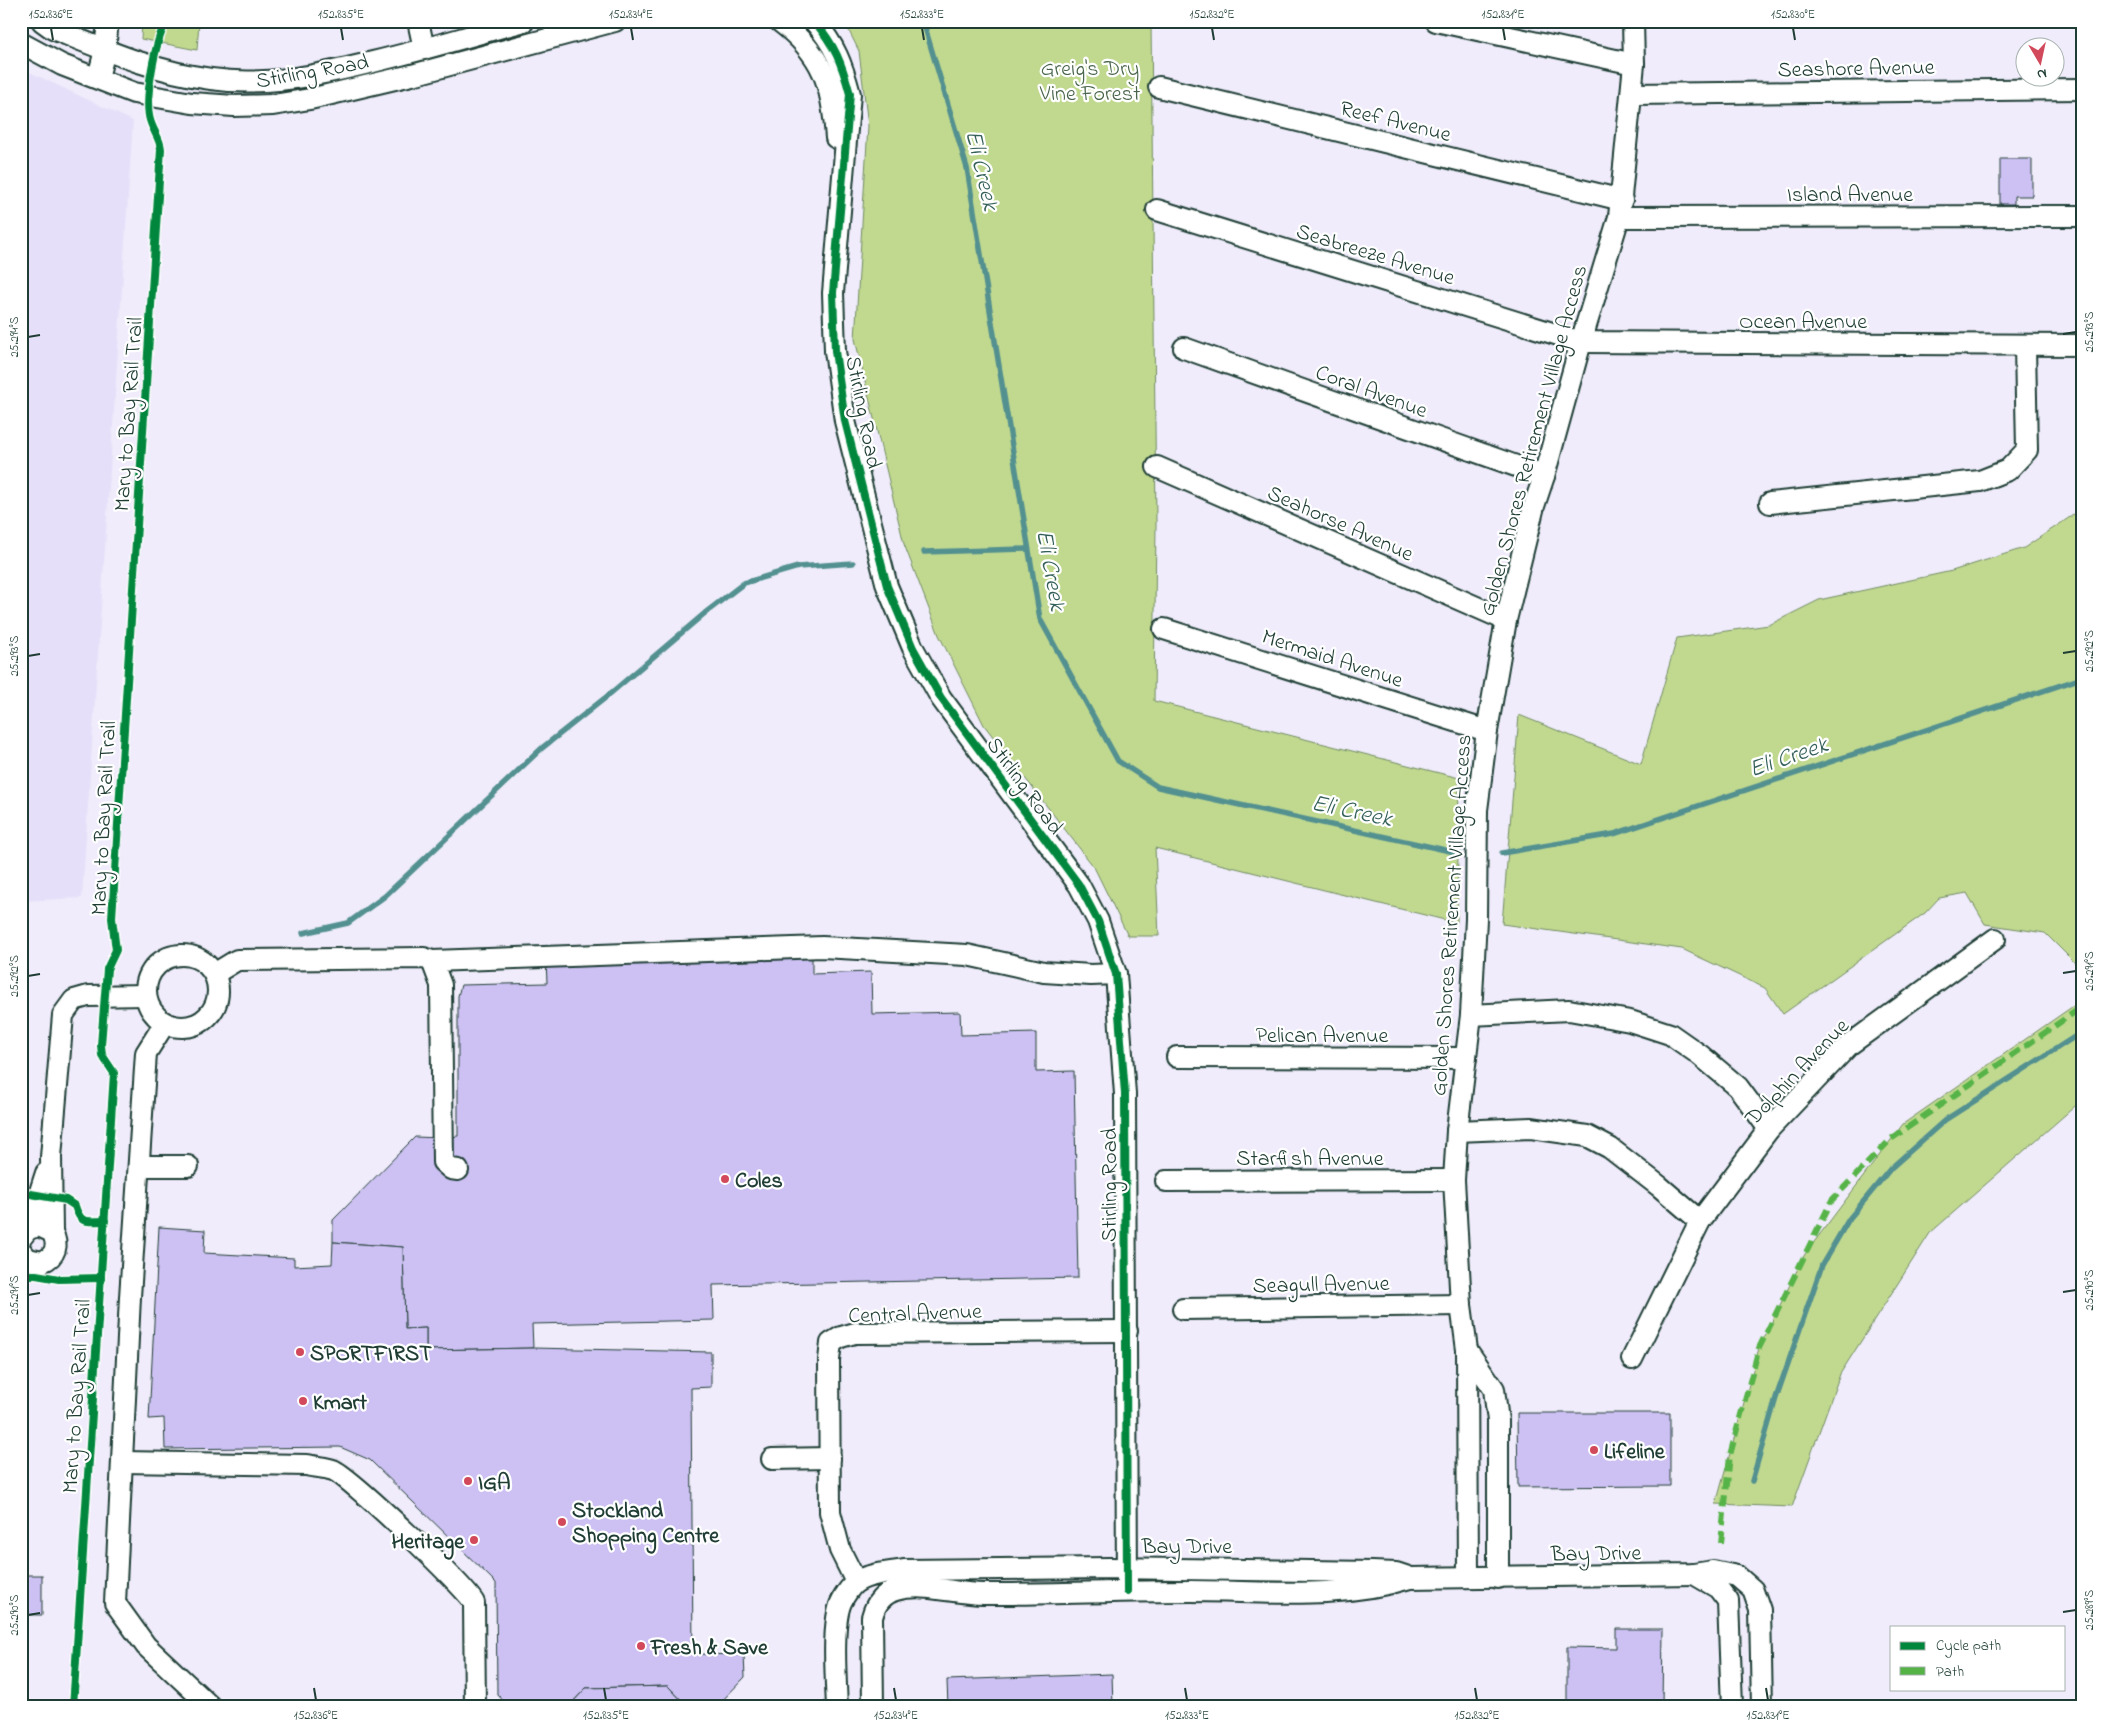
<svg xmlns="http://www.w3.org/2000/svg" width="2103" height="1728" font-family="'Indie Flower',sans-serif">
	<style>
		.built { fill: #e6dff9 }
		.green { fill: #c1d98f; stroke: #708b62 }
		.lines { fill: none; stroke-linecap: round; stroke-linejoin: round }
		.stream { stroke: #539090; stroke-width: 5.5 }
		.building { fill: #cdc1f3; stroke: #1f3d34 }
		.minor-casing { stroke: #1f3d34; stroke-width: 24 }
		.minor { stroke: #fff; stroke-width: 20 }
		.quiet { stroke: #55b346; stroke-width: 6; stroke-dasharray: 12 6; stroke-linecap: butt }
		.cycleway-casing { stroke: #fff; stroke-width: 11 }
		.cycleway { stroke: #00873e; stroke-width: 8 }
		.ticks { fill: none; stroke: #1f3d34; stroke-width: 2 }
		.poi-dot { fill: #d1495b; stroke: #fff; stroke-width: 2 }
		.labels { text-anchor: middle; stroke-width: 4.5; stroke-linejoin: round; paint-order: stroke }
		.park-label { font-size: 22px; fill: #48644b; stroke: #fff }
		.street-label { font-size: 22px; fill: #1f3d34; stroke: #fff }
		.poi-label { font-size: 22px; font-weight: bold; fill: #1f3d34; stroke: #fff; text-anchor: start }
		.water-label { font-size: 24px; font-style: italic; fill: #35605a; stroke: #fff }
		.neatline { fill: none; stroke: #1f3d34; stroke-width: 2 }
		.ticks-label { font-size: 12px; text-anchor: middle; fill: #1f3d34 }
	</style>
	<rect width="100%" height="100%" fill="#f0ecfb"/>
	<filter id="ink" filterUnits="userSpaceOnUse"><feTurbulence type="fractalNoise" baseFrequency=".02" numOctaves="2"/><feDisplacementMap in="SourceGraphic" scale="10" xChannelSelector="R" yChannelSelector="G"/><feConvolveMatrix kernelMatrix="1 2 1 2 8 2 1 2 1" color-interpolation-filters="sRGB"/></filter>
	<g filter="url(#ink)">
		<polygon class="built" points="21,68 133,121 82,898 21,901"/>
		<g class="green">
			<polygon points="142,21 199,21 197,50 141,39"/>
			<polygon points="844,21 1151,21 1156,524 1154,701 1459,778 1457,923 1155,848 1159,936 1128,936 1094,867 984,725 939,635 904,544 855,339 868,126 859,51"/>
			<polygon points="2082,509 2082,970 2045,933 1985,924 1967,893 1939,898 1925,913 1783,1014 1765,988 1682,949 1502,924 1519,715 1641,764 1677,638 1769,625 1819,600 1952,571 2024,548"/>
			<polygon points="2082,1000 2082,1100 1930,1233 1840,1374 1792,1507 1716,1504 1759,1348 1805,1254 1903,1124"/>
		</g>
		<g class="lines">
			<g class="stream">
				<polyline points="923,21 967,168 1040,619 1118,761 1158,787 1459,853"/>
				<polyline points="924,552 1028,549"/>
				<polyline points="1502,853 1614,834 2082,678"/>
				<polyline points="303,933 348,923 385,896 542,748 605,698 705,613 744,583 798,567 853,563"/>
				<polyline points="1752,1481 1776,1398 1822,1265 1849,1219 1891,1168 1945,1120 2082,1032"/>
			</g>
		</g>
		<g class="building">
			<polygon points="2000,159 2032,159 2032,196 2014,196 2014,204 2000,204"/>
			<polygon points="812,954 812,974 871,972 872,1014 960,1012 961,1035 1036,1033 1036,1072 1074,1071 1078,1278 713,1285 714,1320 532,1324 533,1348 426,1350 426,1328 405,1329 403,1247 333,1242 333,1220 415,1137 441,1138 458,1136 458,996 461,985 547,983 546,959"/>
			<polygon points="159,1227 205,1230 204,1253 294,1258 294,1266 332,1264 333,1242 403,1247 405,1329 426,1328 426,1350 533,1348 711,1352 711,1387 691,1388 693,1654 744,1655 745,1677 719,1704 685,1704 668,1686 586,1688 568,1707 509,1707 497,1694 496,1583 370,1460 340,1447 165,1449 164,1418 149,1419"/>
			<polygon points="1517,1413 1670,1413 1670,1486 1518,1487"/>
			<rect x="21" y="1575" width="21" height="40"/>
			<polygon points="1616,1629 1663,1629 1662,1707 1567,1707 1567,1647 1616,1648"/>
			<polygon points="1112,1674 1113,1707 948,1707 947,1680"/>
			<polygon points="668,1686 685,1704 685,1707 571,1707 571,1704 586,1688"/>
		</g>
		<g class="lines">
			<g class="minor-casing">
				<g id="minor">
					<path d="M42,21L53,29C105,50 155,72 211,79C266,87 320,75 373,62C424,50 473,35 524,21"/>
					<polyline points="418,21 424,49"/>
					<path d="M779,21C824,55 832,85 836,138"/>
					<path d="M814,21C835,45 842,64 850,94L833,293L835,351L845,421L887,586L913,648L941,698L1079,885L1098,921L1116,974L1125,1094L1127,1591"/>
					<polyline points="1436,21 1634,64"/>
					<polyline points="21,43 62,65 134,93 192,103 234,106 273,105 310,99 416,74 615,21"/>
					<polyline points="98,78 105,50 108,21"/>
					<polyline points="1159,87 1622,200"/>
					<polyline points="1632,94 2082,89"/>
					<polyline points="1157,210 1581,342 2082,345"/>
					<polyline points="1619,217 2082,216"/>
					<polyline points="1184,348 1544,476"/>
					<polyline points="1157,467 1506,620"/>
					<polyline points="1770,503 1980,481 2008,470 2027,450 2025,346"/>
					<polyline points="1164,629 1487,731"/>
					<circle cx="182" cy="991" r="36"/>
					<polyline points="432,961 441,985 443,1162 451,1169 458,1170"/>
					<polyline points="214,974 237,960 424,958 432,961 822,947 967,955 1044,972 1091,975 1116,974"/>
					<polyline points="1471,1015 1569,1010 1630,1021 1670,1034 1700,1055 1738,1087 1769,1129"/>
					<polyline points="165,1023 146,1053 130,1297 115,1603 146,1646 211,1707"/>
					<polyline points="1177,1057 1466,1058"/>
					<polyline points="1457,1131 1531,1128 1587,1136 1610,1148 1659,1186 1700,1221"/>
					<polyline points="139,1166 188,1166"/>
					<polyline points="1166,1181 1454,1180"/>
					<polyline points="28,1229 46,1173"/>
					<polyline points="52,1232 51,1157 63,1015 74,1000 88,996 146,995"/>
					<path d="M21,1238L28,1229L39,1226L52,1232C59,1245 56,1256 42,1262L28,1259L21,1251"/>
					<polyline points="1183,1309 1461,1305"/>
					<polyline points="1467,1350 1494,1389 1498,1421 1498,1578"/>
					<polyline points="1632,1359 1700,1221 1769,1129 1849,1045 1995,939"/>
					<polyline points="772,1459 830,1458"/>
					<path d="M122,1462L307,1465C315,1467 325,1467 333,1470C349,1476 467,1588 474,1603L475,1707"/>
					<polyline points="1694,1574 1718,1588 1728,1601 1732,1707"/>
					<polyline points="1468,1577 1467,1350 1461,1305 1454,1180 1457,1131 1471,1015 1476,919 1477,810 1487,731 1506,620 1534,506 1544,476 1581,342 1619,217 1634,64 1633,21"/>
					<polyline points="856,1582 840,1550 830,1512 829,1360 831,1343 841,1337 855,1333 1127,1331"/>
					<path d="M837,1707C836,1682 832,1628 840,1605C842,1599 850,1587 855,1583C867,1573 890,1573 904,1570L1110,1568L1372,1572L1396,1573L1408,1577"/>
					<path d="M873,1707L872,1617C875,1605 882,1594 896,1590C923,1582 955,1594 983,1594C1052,1594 1122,1591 1191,1591C1264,1591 1339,1600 1410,1578L1694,1574L1713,1571L1737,1576L1753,1590L1760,1610L1762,1707"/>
				</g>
			</g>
			<use href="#minor" class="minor"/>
			<polyline class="quiet" points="1721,1543 1730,1455 1759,1348 1832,1200 1891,1139 2082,1007"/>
			<g class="cycleway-casing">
				<g id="cycleway">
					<path d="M814,21C835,45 842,64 850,94L833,293L835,351L845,421L887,586L913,648L941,698L1079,885L1098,921L1116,974L1125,1094L1127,1591"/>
					<path d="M21,1203L25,1193L66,1200L75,1206C81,1225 86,1221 105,1221"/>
					<polyline points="21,1275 36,1275 59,1279 101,1278"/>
					<path d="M73,1707L114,1073L102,1055L101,1045L107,969L116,950L112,918L161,149C160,138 153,131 150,120C144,100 155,39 167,21"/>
				</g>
			</g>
			<use href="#cycleway" class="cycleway"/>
		</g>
	</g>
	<path class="ticks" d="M51,28L53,40M341,28L343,40M631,28L633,40M922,28L924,40M1212,28L1214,40M1503,28L1505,40M1793,28L1795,40M2063,334L2076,332M28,337L40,335M2063,653L2076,651M28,656L40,654M2063,973L2076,971M28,976L40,974M2063,1292L2076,1290M28,1295L40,1293M2063,1612L2076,1610M28,1615L40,1613M314,1688L316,1700M604,1688L606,1700M894,1688L896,1700M1185,1688L1187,1700M1475,1688L1477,1700M1766,1688L1768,1700"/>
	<g class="poi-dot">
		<circle cx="725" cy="1179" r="5"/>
		<circle cx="300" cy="1352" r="5"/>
		<circle cx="303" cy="1401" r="5"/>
		<circle cx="1594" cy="1450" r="5"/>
		<circle cx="468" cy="1481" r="5"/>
		<circle cx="562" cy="1522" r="5"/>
		<circle cx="474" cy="1540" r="5"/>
		<circle cx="641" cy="1646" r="5"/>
	</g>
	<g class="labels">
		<g class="park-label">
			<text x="1090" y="75">Greig's Dry<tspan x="1090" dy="25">Vine Forest</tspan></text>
		</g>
		<g class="street-label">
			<text transform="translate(1856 67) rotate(-1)" y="8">Seashore Avenue</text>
			<text transform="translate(312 70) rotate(-10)" y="8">Stirling Road</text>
			<text transform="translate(1396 120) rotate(14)" y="8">Reef Avenue</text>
			<text x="1850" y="201">Island Avenue</text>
			<text transform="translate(1376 253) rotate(17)" y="8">Seabreeze Avenue</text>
			<text x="1803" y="328">Ocean Avenue</text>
			<text transform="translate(1372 390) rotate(20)" y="8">Coral Avenue</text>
			<text transform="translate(865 412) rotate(79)" y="8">Stirling Road</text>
			<text transform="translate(127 414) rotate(-86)" y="8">Mary to Bay Rail Trail</text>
			<text transform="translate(1532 440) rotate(-75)" y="8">Golden Shores Retirement Village Access</text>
			<text transform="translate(1341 522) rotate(24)" y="8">Seahorse Avenue</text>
			<text transform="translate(1333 657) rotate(18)" y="8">Mermaid Avenue</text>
			<text transform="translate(1026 785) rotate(54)" y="8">Stirling Road</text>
			<text transform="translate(102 818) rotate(-87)" y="8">Mary to Bay Rail Trail</text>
			<text transform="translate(1450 915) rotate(-86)" y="8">Golden Shores Retirement Village Access</text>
			<text x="1322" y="1042">Pelican Avenue</text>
			<text transform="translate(1796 1071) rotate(-46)" y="8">Dolphin Avenue</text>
			<text x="1310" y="1165">Starfish Avenue</text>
			<text transform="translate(1108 1185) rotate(-90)" y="8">Stirling Road</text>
			<text transform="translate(1321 1283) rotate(-1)" y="8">Seagull Avenue</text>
			<text transform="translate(915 1312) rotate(-2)" y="8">Central Avenue</text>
			<text transform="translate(75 1396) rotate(-86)" y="8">Mary to Bay Rail Trail</text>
			<text x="1187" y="1553">Bay Drive</text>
			<text transform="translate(1596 1552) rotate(-1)" y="8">Bay Drive</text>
		</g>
		<g class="poi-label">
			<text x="735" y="1187">Coles</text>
			<text x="310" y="1360">SPORTFIRST</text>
			<text x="313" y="1409">Kmart</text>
			<text x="1604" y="1458">Lifeline</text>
			<text x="478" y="1489">IGA</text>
			<text x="572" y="1517">Stockland<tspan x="572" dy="25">Shopping Centre</tspan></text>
			<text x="464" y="1548" text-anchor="end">Heritage</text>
			<text x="651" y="1654">Fresh &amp; Save</text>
		</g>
		<g class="water-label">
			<text transform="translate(983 170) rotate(77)" y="8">Eli Creek</text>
			<text transform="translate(1052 570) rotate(80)" y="8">Eli Creek</text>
			<text transform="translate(1788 756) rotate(-19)" y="8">Eli Creek</text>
			<text transform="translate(1352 810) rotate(12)" y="8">Eli Creek</text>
		</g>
	</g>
	<rect width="2103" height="1728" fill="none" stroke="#fff" stroke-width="55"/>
	<rect x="1890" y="1626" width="175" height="65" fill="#ffffff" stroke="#a5b1ae"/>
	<rect x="1900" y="1642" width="25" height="8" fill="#00873e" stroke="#a5b1ae"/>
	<text x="1936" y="1650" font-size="15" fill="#1f3d34">Cycle path</text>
	<rect x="1900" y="1667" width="25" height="8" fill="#55b346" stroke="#a5b1ae"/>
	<text x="1936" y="1676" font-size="15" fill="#1f3d34">Path</text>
	<g transform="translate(2040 62) rotate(171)"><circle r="24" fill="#ffffff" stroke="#a5b1ae"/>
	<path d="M0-4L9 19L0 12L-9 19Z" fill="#d1495b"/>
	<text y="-8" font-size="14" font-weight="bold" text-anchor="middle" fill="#1f3d34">N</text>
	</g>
	<rect x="28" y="28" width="2048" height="1672" class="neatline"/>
	<g class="ticks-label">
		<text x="51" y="18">152.836°E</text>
		<text x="341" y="18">152.835°E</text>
		<text x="631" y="18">152.834°E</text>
		<text x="922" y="18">152.833°E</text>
		<text x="1212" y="18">152.832°E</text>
		<text x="1503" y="18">152.831°E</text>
		<text x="1793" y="18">152.830°E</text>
		<text transform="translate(2089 332) rotate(-90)" y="4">25.293°S</text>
		<text transform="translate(14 337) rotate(-90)" y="4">25.294°S</text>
		<text transform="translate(2089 651) rotate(-90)" y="4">25.292°S</text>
		<text transform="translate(14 656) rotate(-90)" y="4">25.293°S</text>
		<text transform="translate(2089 971) rotate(-90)" y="4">25.291°S</text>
		<text transform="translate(14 976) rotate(-90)" y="4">25.292°S</text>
		<text transform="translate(2089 1290) rotate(-90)" y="4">25.290°S</text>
		<text transform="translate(14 1295) rotate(-90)" y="4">25.291°S</text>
		<text transform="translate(2089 1610) rotate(-90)" y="4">25.289°S</text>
		<text transform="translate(14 1615) rotate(-90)" y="4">25.290°S</text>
		<text x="316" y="1719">152.836°E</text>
		<text x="606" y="1719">152.835°E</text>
		<text x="896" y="1719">152.834°E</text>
		<text x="1187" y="1719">152.833°E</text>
		<text x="1477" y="1719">152.832°E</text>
		<text x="1768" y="1719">152.831°E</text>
	</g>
</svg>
